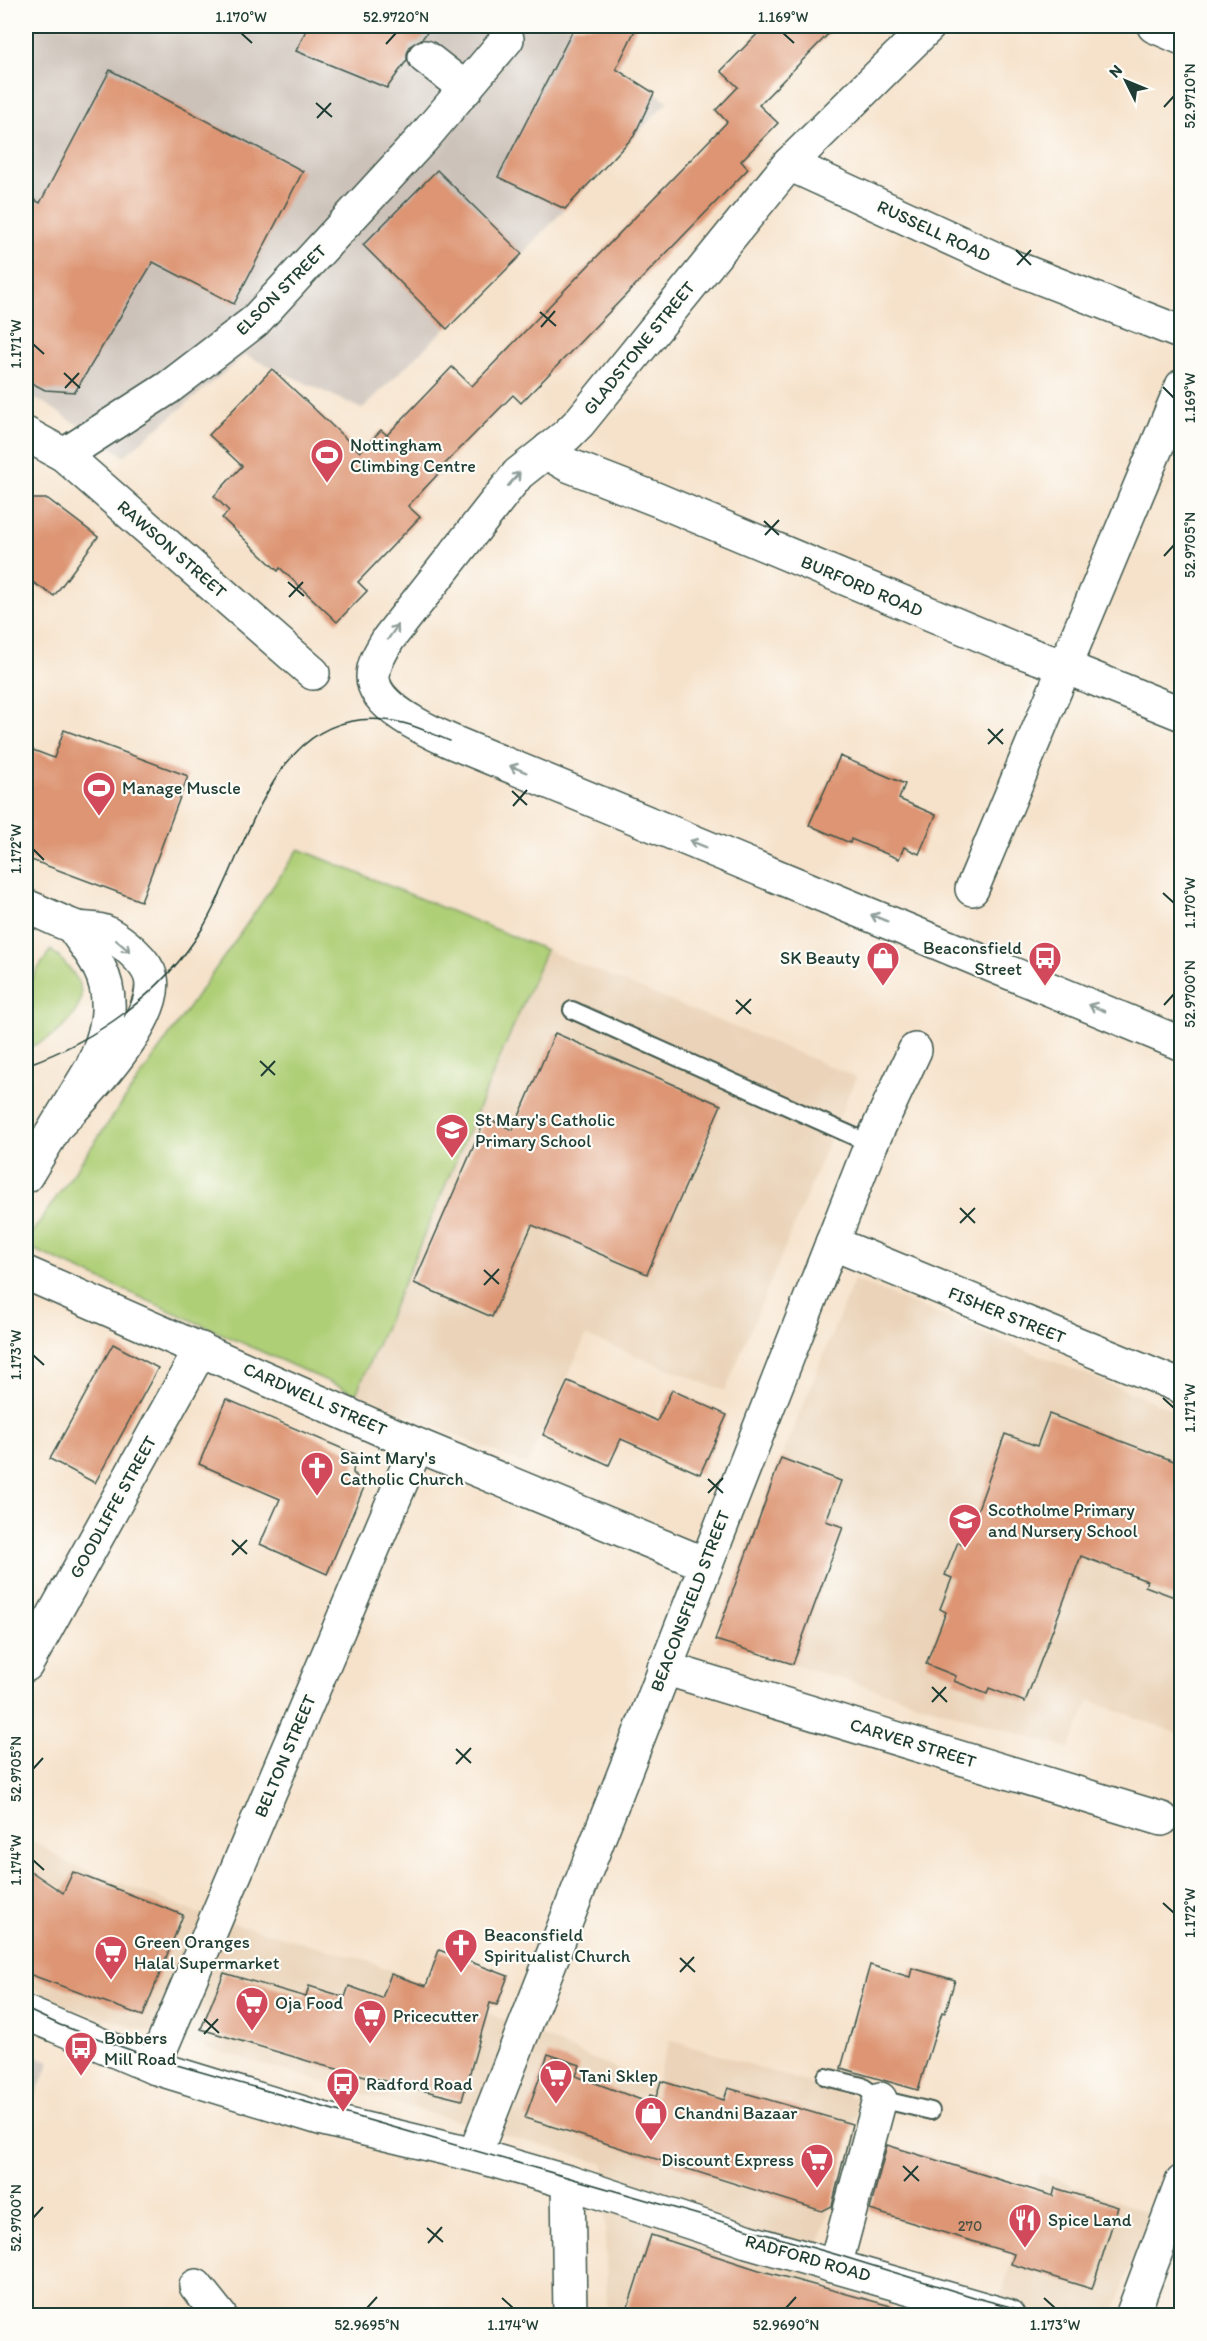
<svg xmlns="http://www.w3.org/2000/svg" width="1207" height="2341" font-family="Itim,sans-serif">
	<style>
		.built { fill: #ead3b8 }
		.industrial { fill: #ccc2b9 }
		.green { fill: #afcf77; stroke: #678656; stroke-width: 1.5 }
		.building { fill: #dd9573 }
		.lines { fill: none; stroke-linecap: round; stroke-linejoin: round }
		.service-casing { stroke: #3f564b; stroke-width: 20 }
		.minor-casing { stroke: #3f564b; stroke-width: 36 }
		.tertiary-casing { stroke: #3f564b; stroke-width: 36 }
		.service { stroke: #fff; stroke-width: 16 }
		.minor { stroke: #fff; stroke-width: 33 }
		.tertiary { stroke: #fff; stroke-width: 33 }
		.tram { stroke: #1f3d34; stroke-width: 1.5 }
		.oneway { stroke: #8f9e9a }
		.ticks { fill: none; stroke: #1f3d34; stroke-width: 2 }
		.labels { text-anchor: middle; stroke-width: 4.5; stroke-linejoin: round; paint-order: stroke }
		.number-label { font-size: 15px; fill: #4e5344 }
		.street-label { font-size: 18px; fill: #1f3d34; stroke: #fdfcf7 }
		.poi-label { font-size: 18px; fill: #1f3d34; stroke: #fdfcf7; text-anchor: start }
		.neatline { fill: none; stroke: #1f3d34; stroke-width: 2 }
		.ticks-label { font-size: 15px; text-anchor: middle; fill: #1f3d34 }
	</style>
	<rect width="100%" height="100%" fill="#fdfcf7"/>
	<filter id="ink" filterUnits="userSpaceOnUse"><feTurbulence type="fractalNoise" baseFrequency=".0167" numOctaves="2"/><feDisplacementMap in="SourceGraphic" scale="12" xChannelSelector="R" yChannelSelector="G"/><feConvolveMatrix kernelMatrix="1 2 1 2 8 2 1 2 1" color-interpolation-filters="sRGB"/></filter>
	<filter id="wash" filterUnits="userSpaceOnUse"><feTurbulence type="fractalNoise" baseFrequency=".008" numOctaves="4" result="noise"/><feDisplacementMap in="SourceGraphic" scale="24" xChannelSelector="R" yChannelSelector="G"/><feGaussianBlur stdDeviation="1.35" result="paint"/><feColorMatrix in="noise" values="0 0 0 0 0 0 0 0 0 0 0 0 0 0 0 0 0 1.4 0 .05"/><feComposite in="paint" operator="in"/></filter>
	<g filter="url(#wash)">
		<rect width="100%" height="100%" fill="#f6e2cb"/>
		<g class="built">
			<polygon points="299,849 856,1077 725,1391 586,1336 527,1465 356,1394 26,1246 26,1241"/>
			<polygon points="854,1280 1181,1413 1181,1735 1090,1700 1069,1749 715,1640 781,1459"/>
			<polygon points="26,1836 70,1864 200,1914 369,1961 655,2086 670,2040 861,2099 812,2270 977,2315 607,2315 604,2164 72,2009 26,1985"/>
			<polygon points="1040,2173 1149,2213 1113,2315 994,2316"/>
		</g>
		<g class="industrial">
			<polygon points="26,26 637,26 617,69 668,101 522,254 362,409 245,355 124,456 46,404 26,395"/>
			<polygon points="26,2052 50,2062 26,2116"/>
		</g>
		<g class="green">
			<polygon points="299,849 546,950 356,1394 26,1246 26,1241"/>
			<path d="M51,950C62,961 76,972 80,987C86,1007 63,1030 47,1039C41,1043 33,1045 26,1048V986Z"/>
		</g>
		<g id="blocks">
			<g class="building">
				<polygon points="308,26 432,26 422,39 410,46 407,54 407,60 387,88 296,51"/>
				<polygon points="575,26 637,26 616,69 654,93 634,136 565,209 498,177"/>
				<polygon points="765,26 836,26 759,105 778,123 741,161 748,169 521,403 513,395 438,471 440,472 408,506 420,517 358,582 367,591 337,622 280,568 278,571 222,518 229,511 214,496 242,466 209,435 272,369 360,452 381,430 387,435 452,367 472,386 727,122 716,110 738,87 721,71"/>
				<polygon points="110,70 303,171 234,304 153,262 75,392 45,390 26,380 26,195 40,203"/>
				<polygon points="437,170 522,254 447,329 363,245"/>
				<polygon points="26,499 48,499 98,537 54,596 26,578"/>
				<polygon points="64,730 188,776 141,901 26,858 26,769 33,750 54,758"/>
				<polygon points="840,756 905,784 899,799 936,815 919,854 904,847 899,859 851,839 850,843 809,825"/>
				<polygon points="555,1033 721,1105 647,1274 532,1225 492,1317 414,1283 486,1118 513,1130"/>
				<polygon points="113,1344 158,1368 95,1483 50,1459"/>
				<polygon points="568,1381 657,1421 672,1390 727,1415 700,1474 621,1439 609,1465 543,1435"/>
				<polygon points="226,1399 355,1454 353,1473 365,1485 327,1574 260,1544 280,1499 199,1464"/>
				<polygon points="1049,1414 1182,1464 1182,1600 1145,1586 1147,1581 1081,1556 1025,1702 989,1688 987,1694 954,1681 956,1676 926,1664 946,1612 940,1609 952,1578 945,1575 958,1542 965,1545 1005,1434 1037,1446"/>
				<polygon points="781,1458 841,1481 826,1521 843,1527 793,1664 715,1640"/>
				<polygon points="26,1868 63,1893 73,1872 183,1915 143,2016 26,1973"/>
				<polygon points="439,1950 508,1976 497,2005 490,2003 462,2100 321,2065 201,2029 224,1973 306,1997 309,1986 345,1997 349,1986 382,1998 391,1974 426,1986"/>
				<polygon points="870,1965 910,1977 912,1968 955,1980 945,2013 942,2012 918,2090 841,2068"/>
				<polygon points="548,2054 580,2065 576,2076 647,2102 650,2095 656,2097 661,2081 724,2100 728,2088 852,2124 832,2206 822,2211 525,2118"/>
				<polygon points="887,2145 1053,2196 1055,2188 1118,2207 1092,2289 1011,2264 1014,2254 870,2210"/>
				<polygon points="651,2235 759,2270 891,2306 890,2316 625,2316"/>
			</g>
		</g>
	</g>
	<g filter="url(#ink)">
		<use href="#blocks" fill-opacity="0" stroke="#3f564b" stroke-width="1.5"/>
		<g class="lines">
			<g class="service-casing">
				<g id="service">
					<polyline points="572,1010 871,1144"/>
					<polyline points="826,2077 862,2086 880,2099 931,2111"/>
				</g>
			</g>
			<g class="minor-casing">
				<g id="minor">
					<path d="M929,26L789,164L579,423L567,435L518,474L389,638C382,650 373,663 373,677C373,706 428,731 450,741L1182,1044"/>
					<polyline points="1154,26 1182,38"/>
					<polyline points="425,57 466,89"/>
					<polyline points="789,164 1013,267 1182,333"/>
					<polyline points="26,434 64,455 313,673"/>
					<polyline points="549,449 556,458 568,465 658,500 1012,648 1065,667 1182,714"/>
					<polyline points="64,455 168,388 254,322 425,136 507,39"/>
					<polyline points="972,889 1182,386"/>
					<path d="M26,906C41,912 56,920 72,926C83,931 96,927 107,933C122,941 147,961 151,978C160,1018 86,1095 60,1122"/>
					<path d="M26,1176L92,1067C107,1035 116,1000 99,967C93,953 81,940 73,927"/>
					<polyline points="832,1243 1182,1387"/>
					<polyline points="26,1273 417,1445 705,1564"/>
					<polyline points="26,1665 201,1349"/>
					<polyline points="664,1668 1162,1819"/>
					<polyline points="153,2067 417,1445"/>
					<polyline points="478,2156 476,2151 871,1144 915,1050"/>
					<polyline points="568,2182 570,2316"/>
					<polyline points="832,2266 838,2255 880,2099"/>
					<polyline points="196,2286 220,2316"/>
					<polyline points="1132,2316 1182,2182"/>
				</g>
			</g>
			<g class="tertiary-casing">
				<polyline id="tertiary" points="26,2013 153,2067 323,2119 478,2156 568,2182 747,2241 1008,2316"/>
			</g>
			<use href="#service" class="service"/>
			<use href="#minor" class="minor"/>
			<use href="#tertiary" class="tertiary"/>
			<g class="tram">
				<path d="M26,1065C97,1040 162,994 202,929C252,847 272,693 403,723C419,727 435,735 450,741"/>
				<polyline points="26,2009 60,2025 156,2059 838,2255 977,2298 1045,2316"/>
			</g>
		</g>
		<defs><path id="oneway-shaft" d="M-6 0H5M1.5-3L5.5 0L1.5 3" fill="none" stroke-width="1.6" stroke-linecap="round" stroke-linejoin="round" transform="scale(1.5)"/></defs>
		<g class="oneway">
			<use href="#oneway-shaft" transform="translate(514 479) rotate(-49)"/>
			<use href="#oneway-shaft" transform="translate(393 632) rotate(-55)"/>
			<use href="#oneway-shaft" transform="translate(518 769) rotate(-158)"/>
			<use href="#oneway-shaft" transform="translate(698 844) rotate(-158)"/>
			<use href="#oneway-shaft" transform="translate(879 918) rotate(-158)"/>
			<use href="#oneway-shaft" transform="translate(123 946) rotate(41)"/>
			<use href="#oneway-shaft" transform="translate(1097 1008) rotate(-157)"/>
		</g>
	</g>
	<path class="ticks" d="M241,33L252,43M783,33L794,43M386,44L396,33M316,103L332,117M1164,107L1174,96M317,118L331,103M1016,250L1031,265M1017,265L1031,250M540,312L556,326M541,327L555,311M33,344L44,354M64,373L80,388M1163,387L1174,398M65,388L79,373M764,521L779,535M765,535L779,520M1164,556L1174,545M288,582L304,596M289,597L303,582M988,729L1003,744M988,744L1003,729M512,791L527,805M513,806L527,790M33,849L44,860M1163,893L1174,903M736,1000L751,1014M1164,1005L1174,994M736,1014L751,999M260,1061L275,1075M261,1076L275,1061M960,1208L975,1223M960,1223L975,1208M484,1270L499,1284M484,1285L499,1269M33,1355L44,1365M1163,1398L1174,1408M708,1479L723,1493M708,1493L723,1478M232,1540L247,1554M232,1555L247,1540M932,1687L947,1702M932,1702L946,1687M456,1749L471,1763M456,1764L471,1748M33,1769L43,1758M33,1860L44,1870M1163,1903L1174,1913M680,1958L695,1972M680,1972L694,1957M204,2019L219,2033M204,2034L218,2019M903,2166L919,2181M904,2181L918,2166M33,2218L43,2207M427,2228L443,2242M428,2243L442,2227M502,2298L513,2308M1044,2298L1055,2308M367,2308L377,2297M786,2308L796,2297"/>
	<defs>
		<g id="stadium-pin" transform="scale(1.725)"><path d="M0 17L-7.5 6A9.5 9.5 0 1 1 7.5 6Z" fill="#d1495b" stroke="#fdfcf7"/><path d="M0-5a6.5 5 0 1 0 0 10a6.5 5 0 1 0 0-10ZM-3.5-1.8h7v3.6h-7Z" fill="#fff"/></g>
		<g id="shop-pin" transform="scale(1.725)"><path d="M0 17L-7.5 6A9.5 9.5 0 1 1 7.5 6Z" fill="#d1495b" stroke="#fdfcf7"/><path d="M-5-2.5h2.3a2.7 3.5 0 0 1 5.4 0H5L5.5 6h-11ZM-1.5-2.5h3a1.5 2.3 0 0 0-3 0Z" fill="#fff"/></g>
		<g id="bus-pin" transform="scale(1.725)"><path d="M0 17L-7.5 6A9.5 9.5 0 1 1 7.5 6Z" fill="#d1495b" stroke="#fdfcf7"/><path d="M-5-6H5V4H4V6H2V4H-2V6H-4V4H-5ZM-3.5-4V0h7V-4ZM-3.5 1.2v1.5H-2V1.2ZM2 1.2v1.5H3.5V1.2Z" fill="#fff"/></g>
		<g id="school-pin" transform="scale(1.725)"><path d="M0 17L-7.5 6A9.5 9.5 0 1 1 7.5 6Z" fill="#d1495b" stroke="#fdfcf7"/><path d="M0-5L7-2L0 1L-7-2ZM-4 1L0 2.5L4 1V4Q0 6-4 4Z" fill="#fff"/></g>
		<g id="church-pin" transform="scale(1.725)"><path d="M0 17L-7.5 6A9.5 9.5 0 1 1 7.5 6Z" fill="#d1495b" stroke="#fdfcf7"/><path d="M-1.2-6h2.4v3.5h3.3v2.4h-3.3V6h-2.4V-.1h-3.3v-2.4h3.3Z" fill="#fff"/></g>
		<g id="supermarket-pin" transform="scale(1.725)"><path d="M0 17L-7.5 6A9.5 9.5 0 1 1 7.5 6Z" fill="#d1495b" stroke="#fdfcf7"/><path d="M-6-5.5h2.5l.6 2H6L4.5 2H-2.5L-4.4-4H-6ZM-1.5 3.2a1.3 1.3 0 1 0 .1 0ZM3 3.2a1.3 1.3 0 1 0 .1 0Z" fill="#fff"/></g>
		<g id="restaurant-pin" transform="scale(1.725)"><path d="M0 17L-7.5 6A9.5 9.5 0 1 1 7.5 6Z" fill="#d1495b" stroke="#fdfcf7"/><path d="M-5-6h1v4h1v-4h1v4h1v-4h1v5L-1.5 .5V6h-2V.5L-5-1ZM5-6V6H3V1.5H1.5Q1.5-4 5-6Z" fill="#fff"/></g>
	</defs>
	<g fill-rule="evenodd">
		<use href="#stadium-pin" x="327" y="455"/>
		<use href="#stadium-pin" x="99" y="788"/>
		<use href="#shop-pin" x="883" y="958"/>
		<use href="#bus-pin" x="1045" y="958"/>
		<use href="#school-pin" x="452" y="1130"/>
		<use href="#church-pin" x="317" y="1468"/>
		<use href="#school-pin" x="965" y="1520"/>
		<use href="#church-pin" x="461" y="1945"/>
		<use href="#supermarket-pin" x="111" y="1952"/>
		<use href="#supermarket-pin" x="252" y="2003"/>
		<use href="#supermarket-pin" x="370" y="2016"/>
		<use href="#bus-pin" x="81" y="2048"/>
		<use href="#supermarket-pin" x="556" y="2076"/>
		<use href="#bus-pin" x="343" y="2084"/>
		<use href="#shop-pin" x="651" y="2113"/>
		<use href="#supermarket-pin" x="817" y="2160"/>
		<use href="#restaurant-pin" x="1025" y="2220"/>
	</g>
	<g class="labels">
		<g class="number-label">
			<text x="970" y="2231">270</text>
		</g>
		<g class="street-label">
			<text transform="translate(934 231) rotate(25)" y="6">RUSSELL ROAD</text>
			<text transform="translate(281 290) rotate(-45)" y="6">ELSON STREET</text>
			<text transform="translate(639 348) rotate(-51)" y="6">GLADSTONE STREET</text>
			<text transform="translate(172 549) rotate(41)" y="6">RAWSON STREET</text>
			<text transform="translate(862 586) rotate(23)" y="6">BURFORD ROAD</text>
			<text transform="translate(1007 1315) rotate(22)" y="6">FISHER STREET</text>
			<text transform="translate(315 1399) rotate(24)" y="6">CARDWELL STREET</text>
			<text transform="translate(113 1507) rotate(-61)" y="6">GOODLIFFE STREET</text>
			<text transform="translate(690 1601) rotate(-69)" y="6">BEACONSFIELD STREET</text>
			<text transform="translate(913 1743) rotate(17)" y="6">CARVER STREET</text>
			<text transform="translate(285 1756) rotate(-67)" y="6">BELTON STREET</text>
			<text transform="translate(808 2258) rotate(16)" y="6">RADFORD ROAD</text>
		</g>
		<g class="poi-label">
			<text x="350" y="451">Nottingham<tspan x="350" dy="21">Climbing Centre</tspan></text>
			<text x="122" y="794">Manage Muscle</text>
			<text x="1022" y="954" text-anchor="end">Beaconsfield<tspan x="1022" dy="21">Street</tspan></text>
			<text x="860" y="964" text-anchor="end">SK Beauty</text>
			<text x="475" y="1126">St Mary's Catholic<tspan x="475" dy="21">Primary School</tspan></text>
			<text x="340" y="1464">Saint Mary's<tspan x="340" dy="21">Catholic Church</tspan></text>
			<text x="988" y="1516">Scotholme Primary<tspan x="988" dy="21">and Nursery School</tspan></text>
			<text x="484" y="1941">Beaconsfield<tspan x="484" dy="21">Spiritualist Church</tspan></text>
			<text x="134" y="1948">Green Oranges<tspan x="134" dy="21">Halal Supermarket</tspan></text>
			<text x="275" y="2009">Oja Food</text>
			<text x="393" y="2022">Pricecutter</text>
			<text x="104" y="2044">Bobbers<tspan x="104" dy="21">Mill Road</tspan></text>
			<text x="579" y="2082">Tani Sklep</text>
			<text x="366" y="2090">Radford Road</text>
			<text x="674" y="2119">Chandni Bazaar</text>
			<text x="794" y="2166" text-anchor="end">Discount Express</text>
			<text x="1048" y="2226">Spice Land</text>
		</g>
	</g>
	<rect width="1207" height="2341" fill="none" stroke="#fdfcf7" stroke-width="66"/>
	<g transform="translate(1126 81) rotate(313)" stroke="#fdfcf7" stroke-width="4.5" paint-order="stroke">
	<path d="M0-4.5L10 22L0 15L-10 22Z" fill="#1f3d34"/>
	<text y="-9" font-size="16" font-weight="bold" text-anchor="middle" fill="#1f3d34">N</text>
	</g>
	<rect x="33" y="33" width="1141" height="2275" class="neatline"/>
	<g class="ticks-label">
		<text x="241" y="22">1.170°W</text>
		<text x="396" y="22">52.9720°N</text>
		<text x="783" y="22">1.169°W</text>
		<text transform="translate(1190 96) rotate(-90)" y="5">52.9710°N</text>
		<text transform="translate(16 344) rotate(-90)" y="5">1.171°W</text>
		<text transform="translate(1190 398) rotate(-90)" y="5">1.169°W</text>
		<text transform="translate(1190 545) rotate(-90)" y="5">52.9705°N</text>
		<text transform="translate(16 849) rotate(-90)" y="5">1.172°W</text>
		<text transform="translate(1190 903) rotate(-90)" y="5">1.170°W</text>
		<text transform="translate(1190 994) rotate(-90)" y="5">52.9700°N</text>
		<text transform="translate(16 1355) rotate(-90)" y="5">1.173°W</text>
		<text transform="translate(1190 1408) rotate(-90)" y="5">1.171°W</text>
		<text transform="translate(16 1769) rotate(-90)" y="5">52.9705°N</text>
		<text transform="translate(16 1860) rotate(-90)" y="5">1.174°W</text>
		<text transform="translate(1190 1913) rotate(-90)" y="5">1.172°W</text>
		<text transform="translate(16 2218) rotate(-90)" y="5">52.9700°N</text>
		<text x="367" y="2330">52.9695°N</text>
		<text x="513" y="2330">1.174°W</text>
		<text x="786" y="2330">52.9690°N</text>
		<text x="1055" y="2330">1.173°W</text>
	</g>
</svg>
